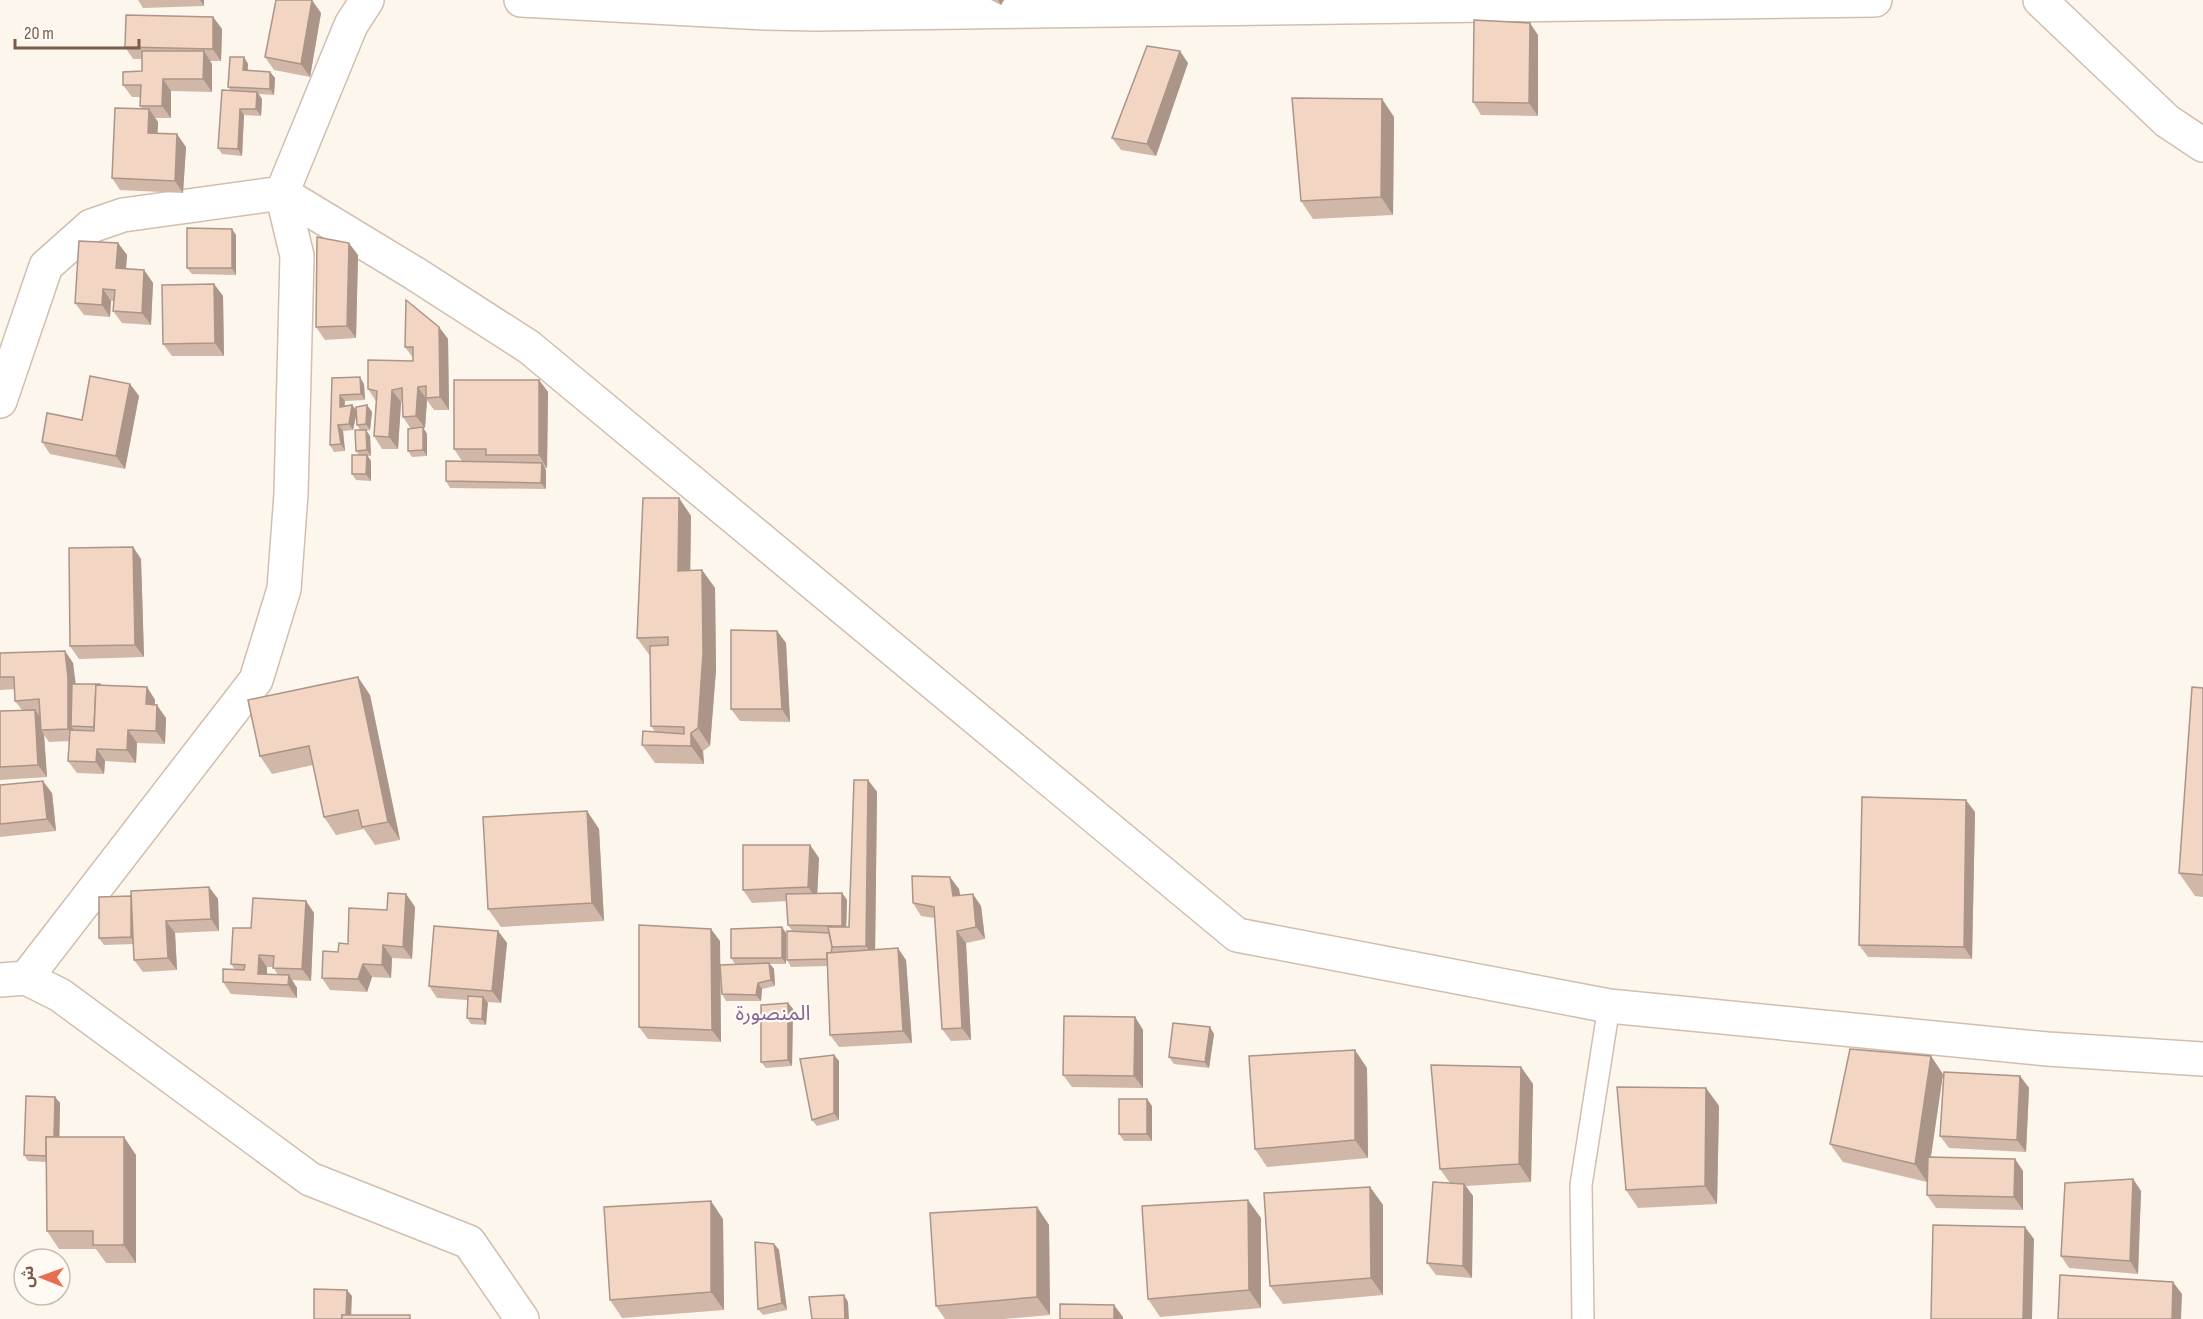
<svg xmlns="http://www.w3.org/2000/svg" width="2203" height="1319" font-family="'Sofia Sans Condensed','Noto Sans Arabic',sans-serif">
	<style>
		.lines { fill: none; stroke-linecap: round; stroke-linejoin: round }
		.lane-casing { stroke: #d1beb0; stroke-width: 24 }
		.street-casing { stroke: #d1beb0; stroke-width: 36 }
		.lane { stroke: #fff; stroke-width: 21 }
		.street { stroke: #fff; stroke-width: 33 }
		.wall { fill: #d1b7a8; fill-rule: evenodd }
		.shaded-wall { fill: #aa9588 }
		.building { fill: #f3d5c3; stroke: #aa9588; stroke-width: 1.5 }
		.labels { text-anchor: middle; stroke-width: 4.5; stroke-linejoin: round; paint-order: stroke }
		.quarter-label { font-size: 21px; fill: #846695; stroke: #fffaf3 }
	</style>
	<rect width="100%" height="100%" fill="#fdf6ec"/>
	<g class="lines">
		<g class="lane-casing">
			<polyline id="lane" points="1583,1319 1581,1185 1609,1006"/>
		</g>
		<g class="street-casing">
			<g id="street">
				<polyline points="521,0 766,13 816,14 1875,0"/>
				<polyline points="2040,0 2167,121 2203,145"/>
				<polyline points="282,193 414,273 529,347 1237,935 1609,1006 2047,1049 2203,1059"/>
				<polyline points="0,401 46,266 91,226 123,215 282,193 351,25 367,0"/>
				<polyline points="26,978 256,680 284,589 291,494 297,256 282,193"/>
				<polyline points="0,980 26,978 60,995 310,1179 469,1242 522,1319"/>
			</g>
		</g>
		<use href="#lane" class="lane"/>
		<use href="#street" class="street"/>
	</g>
	<g class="wall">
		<polygon points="138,0 204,0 204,6 143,8"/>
		<polygon points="991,0 1004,0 1001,5"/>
		<polygon points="321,13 310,77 274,70 265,57"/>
		<polygon points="213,17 222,29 221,61 210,61 212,64 212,92 171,91 171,118 155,118 158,122 157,133 186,147 183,193 120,190 112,178 143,109 140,106 140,97 132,97 123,85 142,71 142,59 133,59 125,47"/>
		<polygon points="1538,35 1538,116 1481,115 1473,102"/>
		<polygon points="244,57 248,64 248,71 270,72 275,78 274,95 259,94 262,99 261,116 244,115 242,156 222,154 218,148 231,91 228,87"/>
		<polygon points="1188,63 1156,156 1121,150 1112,138"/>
		<polygon points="1382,99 1394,117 1393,215 1313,219 1301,201"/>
		<polygon points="236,235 236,275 192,274 187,268"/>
		<polygon points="118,243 127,255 126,269 144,270 153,283 151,325 122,323 113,311 114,301 111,301 110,317 84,315 75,303"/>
		<polygon points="358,255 356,338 325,340 316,327"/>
		<polygon points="214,284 223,296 224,356 172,356 163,344"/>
		<polygon points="439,327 448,339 449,410 434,410 427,400 425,428 423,428 427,434 427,456 412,457 408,451 411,429 403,417 402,402 401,402 398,449 382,449 374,436 376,401 368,389 413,361 413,358 405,347"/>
		<polygon points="332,378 364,384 365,400 345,401 344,406 352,405 356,410 367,405 372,412 370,430 366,431 370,436 371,456 368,456 371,461 371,481 356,480 352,474 359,455 356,451 360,430 357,425 357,412 353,430 343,431 345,451 334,452 330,445"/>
		<polygon points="539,380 548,392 547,468 544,468 546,470 546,489 450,488 446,481 491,462 462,461 454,449"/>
		<polygon points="130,384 139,396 125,469 50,454 42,442 82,420"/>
		<polygon points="679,498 691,516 690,570 702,570 715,588 716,670 710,746 703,751 704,764 655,763 642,745 655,732 651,726 650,656 637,638"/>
		<polygon points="133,547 141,559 144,657 79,659 70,646"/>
		<polygon points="777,631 786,643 790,722 740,721 731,709"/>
		<polygon points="65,651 73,663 76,684 147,687 155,700 155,705 166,718 165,744 137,743 136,763 105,761 104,774 77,773 68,761 70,741 49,742 44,735 47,777 0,780 0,711 22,710 15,701 15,689 0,690 0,653"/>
		<polygon points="2203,688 2203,897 2195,896 2179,873"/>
		<polygon points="370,695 400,840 375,845 364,829 336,835 324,817 313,765 272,774 260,756"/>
		<polygon points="868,780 877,792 875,950 906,960 912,1043 839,1047 830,1035 827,966 791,967 787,960 793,932 788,925 787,901 752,903 743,890 810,845 819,858 817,894 842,893 847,900 846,927 849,927"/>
		<polygon points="0,785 52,793 56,831 0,837"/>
		<polygon points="587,811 599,829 604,921 501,927 488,909"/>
		<polygon points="1975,812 1972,959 1868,957 1859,945"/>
		<polygon points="209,887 218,899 219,931 175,933 177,970 143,972 134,960 134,944 104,945 99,938 131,896"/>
		<polygon points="959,889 960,895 981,906 985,939 966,943 971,1040 951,1041 942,1029 935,918 921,916 913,903"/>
		<polygon points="406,894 415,907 412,959 392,958 391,978 372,977 367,992 330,990 322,978 338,952"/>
		<path d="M306,901L314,913L311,981L292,980L297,988V998L231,994L223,982L235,970L231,964L251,928ZM267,967H273L278,975L267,974Z"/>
		<polygon points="782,927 786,933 786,964 770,964 774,969 775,986 762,989 761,1001 726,1001 722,994 735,964 731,958"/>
		<polygon points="498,931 507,943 501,1003 487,1002 486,1025 471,1024 467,1018 467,1000 437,998 429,986"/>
		<polygon points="720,941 721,1042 648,1039 639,1027"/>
		<polygon points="788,1003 793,1009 792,1066 766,1068 761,1062"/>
		<polygon points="1135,1017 1143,1030 1143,1088 1072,1087 1063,1075"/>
		<polygon points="1214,1034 1209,1068 1174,1064 1169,1057"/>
		<polygon points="834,1055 839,1061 839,1120 817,1126 812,1120"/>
		<polygon points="1521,1067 1533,1084 1531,1182 1466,1186 1473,1196 1472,1278 1436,1275 1427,1263 1450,1183 1440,1169"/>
		<polygon points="1367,1068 1368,1158 1267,1167 1255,1149"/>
		<polygon points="1943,1074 1931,1157 2015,1159 2023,1171 2023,1210 1936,1208 1927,1195 1927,1182 1843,1162 1830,1144"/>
		<polygon points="2020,1076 2029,1088 2026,1152 1949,1148 1940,1136"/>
		<polygon points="1706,1088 1719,1106 1717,1204 1638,1208 1626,1190"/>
		<polygon points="55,1097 60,1103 59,1137 136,1155 136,1263 106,1263 96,1249 59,1249 47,1231 46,1162 28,1161 24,1155"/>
		<polygon points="1147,1099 1152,1106 1152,1141 1124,1141 1119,1134"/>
		<polygon points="2133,1179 2141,1191 2138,1274 2069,1268 2061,1256"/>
		<polygon points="1370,1187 1383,1205 1383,1295 1283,1304 1270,1286"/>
		<polygon points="1037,1207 1049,1225 1050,1315 1004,1319 945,1319 936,1306"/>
		<polygon points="1261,1218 1261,1308 1160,1317 1148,1299"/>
		<polygon points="723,1219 724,1310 622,1318 610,1300"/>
		<polygon points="774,1244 779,1250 787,1310 763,1315 758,1309"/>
	</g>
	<g class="shaded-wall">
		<polygon points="200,0 204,0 204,6"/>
		<polygon points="312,0 321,13 310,77 301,64"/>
		<polygon points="998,0 1004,0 1001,5"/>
		<polygon points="213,17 222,29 221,61 213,49"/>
		<polygon points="1530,23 1538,35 1538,116 1529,103"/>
		<polygon points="204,51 212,64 212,92 203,79"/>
		<polygon points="1180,51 1188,63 1156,156 1147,144"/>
		<polygon points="244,57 248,64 247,77 243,70"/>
		<polygon points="270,72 275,78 274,95 270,89"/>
		<polygon points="163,79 171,91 171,118 162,106"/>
		<polygon points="257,92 262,99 261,116 256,109"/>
		<polygon points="1382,99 1394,117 1393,215 1381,197"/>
		<polygon points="149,109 158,122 157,145 148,133"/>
		<polygon points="240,109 244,115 242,156 238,149"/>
		<polygon points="177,134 186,147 183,193 175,181"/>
		<polygon points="232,229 236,235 236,275 232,268"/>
		<polygon points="118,243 127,255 125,280 116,268"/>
		<polygon points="349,243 358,255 356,338 347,326"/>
		<polygon points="144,270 153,283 151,325 142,313"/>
		<polygon points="214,284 223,296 224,356 215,343"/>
		<polygon points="103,289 111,301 110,317 102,305"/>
		<polygon points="439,327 448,339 449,410 440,397"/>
		<polygon points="360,377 364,384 365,400 361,394"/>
		<polygon points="539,380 548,392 547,468 539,455"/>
		<polygon points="130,384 139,396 125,469 116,456"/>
		<polygon points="418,387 427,400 425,428 416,416"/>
		<polygon points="392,390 401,402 398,449 389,437"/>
		<polygon points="340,395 345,401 344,413 340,407"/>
		<polygon points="352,405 357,411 353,430 349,424"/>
		<polygon points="367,405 372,412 370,430 366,424"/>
		<polygon points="338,425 343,431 345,451 341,444"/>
		<polygon points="423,427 427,434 427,456 423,450"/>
		<polygon points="366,430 370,436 371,456 367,450"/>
		<polygon points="367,455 371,461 371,481 366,474"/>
		<polygon points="542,463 546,470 546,489 541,483"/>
		<polygon points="679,498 691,516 690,589 678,571"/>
		<polygon points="133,547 141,559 144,657 135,645"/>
		<polygon points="702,570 715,588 716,670 710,746 698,728"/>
		<polygon points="777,631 786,643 790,722 782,709"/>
		<polygon points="65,651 73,663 76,690 71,726 76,733 77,741 68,729"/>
		<polygon points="358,677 370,695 400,840 388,822"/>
		<polygon points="147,687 155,700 154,717 146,704"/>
		<polygon points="157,705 166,718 165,744 156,731"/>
		<polygon points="35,710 44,722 41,730 44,735 47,777 38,765"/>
		<polygon points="128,730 137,743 136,763 127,750"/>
		<polygon points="691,733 703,751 704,764 691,746"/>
		<polygon points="97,749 105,761 104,774 96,762"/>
		<polygon points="868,780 877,792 875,958 866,946"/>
		<polygon points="43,781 52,793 56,831 47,819"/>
		<polygon points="1966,800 1975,812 1972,959 1964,947"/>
		<polygon points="587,811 599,829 604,921 592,903"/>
		<polygon points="810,845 819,858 817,899 808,887"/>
		<polygon points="950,877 959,889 962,908 953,896"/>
		<polygon points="209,887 218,899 219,931 211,919"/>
		<polygon points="842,893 847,900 846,933 842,926"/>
		<polygon points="406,894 415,907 412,959 403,947"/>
		<polygon points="973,894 981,906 985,939 976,927"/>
		<polygon points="131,896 135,902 136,944 131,937"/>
		<polygon points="306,901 314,913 311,981 302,969"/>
		<polygon points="166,921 175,933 177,970 168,958"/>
		<polygon points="782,927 786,933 786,964 782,958"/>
		<polygon points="711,929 720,941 721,1042 712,1030"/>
		<polygon points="498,931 507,943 501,1003 492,991"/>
		<polygon points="957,931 966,943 971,1040 962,1028"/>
		<polygon points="383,945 392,958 391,978 382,965"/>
		<polygon points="898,948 906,960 912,1043 903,1031"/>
		<polygon points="259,955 267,967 267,984 258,974"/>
		<polygon points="769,963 774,969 775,986 771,980"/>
		<polygon points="363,964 372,977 367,992 358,979"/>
		<polygon points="289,975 297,988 297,998 288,985"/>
		<polygon points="758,983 762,989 761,1001 756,995"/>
		<polygon points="483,997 488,1003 486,1025 482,1019"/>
		<polygon points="788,1003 793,1009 792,1066 788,1060"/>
		<polygon points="1135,1017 1143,1030 1143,1088 1134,1076"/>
		<polygon points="1210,1027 1214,1034 1209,1068 1205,1062"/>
		<polygon points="1355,1050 1367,1068 1368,1158 1355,1140"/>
		<polygon points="834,1055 839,1061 839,1120 834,1113"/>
		<polygon points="1931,1056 1943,1074 1927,1182 1915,1164"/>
		<polygon points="1521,1067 1533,1084 1531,1182 1519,1164"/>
		<polygon points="2020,1076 2029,1088 2026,1152 2017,1140"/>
		<polygon points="1706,1088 1719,1106 1717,1204 1705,1186"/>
		<polygon points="55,1097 60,1103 59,1162 54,1156"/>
		<polygon points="1147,1099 1152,1106 1152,1141 1147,1134"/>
		<polygon points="124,1137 136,1155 136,1263 124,1245"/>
		<polygon points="2015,1159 2023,1171 2023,1210 2014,1197"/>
		<polygon points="2133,1179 2141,1191 2138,1274 2130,1261"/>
		<polygon points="1464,1184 1473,1196 1472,1278 1463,1266"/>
		<polygon points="1370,1187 1383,1205 1383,1295 1371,1278"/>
		<polygon points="1248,1200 1261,1218 1261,1308 1249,1290"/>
		<polygon points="711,1201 723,1219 724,1310 711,1292"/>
		<polygon points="1037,1207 1049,1225 1050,1315 1037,1297"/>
		<polygon points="2025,1227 2034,1239 2032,1319 2023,1319"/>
		<polygon points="774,1244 779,1250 787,1310 782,1303"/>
		<polygon points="2173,1282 2182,1294 2181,1319 2172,1319"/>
		<polygon points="347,1290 352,1296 351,1319 346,1319"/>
		<polygon points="844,1295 848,1302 849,1319 845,1319"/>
		<polygon points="1114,1305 1123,1317 1123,1319 1114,1319"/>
	</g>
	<g class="building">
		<polygon points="276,0 312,0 301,64 265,57"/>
		<polygon points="126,15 213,17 213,49 125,47"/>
		<polygon points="1474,20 1530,23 1529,103 1473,102"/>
		<polygon points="1147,46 1180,51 1147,144 1112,138"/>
		<polygon points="142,51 204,51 203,79 163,79 162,106 140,106 141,85 123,85 123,72 142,71"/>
		<polygon points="230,57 244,57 243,70 270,72 270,89 228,87"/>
		<polygon points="222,90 257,92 256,109 240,109 238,149 218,148"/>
		<polygon points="1292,98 1382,99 1381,197 1301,201"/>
		<polygon points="115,108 149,109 148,133 177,134 175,181 112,178"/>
		<polygon points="187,228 232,229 232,268 187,268"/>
		<polygon points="317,237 349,243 347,326 316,327"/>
		<polygon points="79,241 118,243 116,268 144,270 142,313 113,311 115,290 103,289 102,305 75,303"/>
		<polygon points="214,284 215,343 163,344 162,285"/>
		<polygon points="406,300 439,327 440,397 426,398 426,386 418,387 416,416 403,417 402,388 392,390 389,437 374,436 377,391 368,389 368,360 413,361 413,347 405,347"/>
		<polygon points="90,376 130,384 116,456 42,442 47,413 82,420"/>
		<polygon points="360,377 361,394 340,395 340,407 352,405 349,424 338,425 341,444 330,445 332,378"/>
		<polygon points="454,380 539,380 539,455 486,455 486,449 454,449"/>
		<polygon points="367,405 366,424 357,425 356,407"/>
		<polygon points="423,427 423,450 408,451 408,429"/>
		<polygon points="355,430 366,430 367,450 356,451"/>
		<polygon points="352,455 367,455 366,474 352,474"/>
		<polygon points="446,461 542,463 541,483 446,481"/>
		<polygon points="643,498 679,498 678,571 702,570 703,653 698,728 691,733 691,746 642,745 643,731 684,734 684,727 651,726 650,646 668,645 668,637 637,638"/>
		<polygon points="133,547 135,645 70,646 69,548"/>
		<polygon points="731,630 777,631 782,709 731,709"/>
		<polygon points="65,651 68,678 68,729 41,730 39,699 15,701 14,677 0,677 0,653"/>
		<polygon points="358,677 388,822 362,827 358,810 324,817 309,746 260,756 248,700"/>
		<polygon points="72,684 100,684 100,685 96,685 94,727 71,726"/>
		<polygon points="96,685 147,687 146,704 157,705 156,731 128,730 127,750 97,749 96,762 68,761 70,730 94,731"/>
		<polygon points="2192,687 2203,688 2203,875 2179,873"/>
		<polygon points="35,710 38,765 0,767 0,711"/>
		<polygon points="854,780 868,780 866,946 832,947 828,927 849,927"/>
		<polygon points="43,781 47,819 0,824 0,785"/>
		<polygon points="1862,797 1966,800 1964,947 1859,945"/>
		<polygon points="587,811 592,903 488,909 483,817"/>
		<polygon points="743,845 810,845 808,887 743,890"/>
		<polygon points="912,876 950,877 953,896 973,894 976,927 957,931 962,1028 942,1029 934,907 913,903"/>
		<polygon points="209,887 211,919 166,921 168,958 134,960 131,891"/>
		<polygon points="388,893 406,894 403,947 383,945 382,965 363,964 358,979 322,978 323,951 338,952 339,943 348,944 349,908 387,910"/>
		<polygon points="842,893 842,926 788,925 786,894"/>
		<polygon points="131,896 131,937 99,938 99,897"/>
		<polygon points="253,898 306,901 302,969 273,968 274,956 259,955 258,974 289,975 288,985 223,982 223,969 244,970 245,965 231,964 233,928 251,928"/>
		<polygon points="639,925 711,929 712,1030 639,1027"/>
		<polygon points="434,926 498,931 492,991 429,986"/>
		<polygon points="782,927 782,958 731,958 731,929"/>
		<polygon points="787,931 829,933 832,947 831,953 827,953 827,959 787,960"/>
		<polygon points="898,948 903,1031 830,1035 827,953"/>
		<polygon points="769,963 771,980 758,983 756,995 722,994 720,965"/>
		<polygon points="468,996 483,997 482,1019 467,1018"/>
		<polygon points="788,1003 788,1060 761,1062 761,1005"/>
		<polygon points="1064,1016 1135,1017 1134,1076 1063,1075"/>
		<polygon points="1173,1023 1210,1027 1205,1062 1169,1057"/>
		<polygon points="1850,1049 1931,1056 1915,1164 1830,1144"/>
		<polygon points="1355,1050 1355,1140 1255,1149 1249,1056"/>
		<polygon points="834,1055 834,1113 812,1120 800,1059"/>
		<polygon points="1431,1065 1521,1067 1519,1164 1440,1169"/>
		<polygon points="1944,1072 2020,1076 2017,1140 1940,1136"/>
		<polygon points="1617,1087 1706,1088 1705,1186 1626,1190"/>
		<polygon points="26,1096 55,1097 54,1137 46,1137 46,1156 24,1155"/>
		<rect x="1119" y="1099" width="28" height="35"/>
		<polygon points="46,1137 124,1137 124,1245 93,1245 93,1231 47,1231"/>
		<polygon points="1928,1157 2015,1159 2014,1197 1927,1195"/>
		<polygon points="2133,1179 2130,1261 2061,1256 2065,1183"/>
		<polygon points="1433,1182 1464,1184 1463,1266 1427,1263"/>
		<polygon points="1370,1187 1371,1278 1270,1286 1264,1193"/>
		<polygon points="1248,1200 1249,1290 1148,1299 1142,1206"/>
		<polygon points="711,1201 711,1292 610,1300 604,1207"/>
		<polygon points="1037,1207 1037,1297 936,1306 930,1213"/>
		<polygon points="1933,1225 2025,1227 2023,1319 1931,1319"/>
		<polygon points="755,1242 774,1244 782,1303 758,1309"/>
		<polygon points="2060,1275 2173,1282 2172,1319 2058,1319"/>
		<polygon points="314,1289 347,1290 346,1315 342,1315 342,1319 314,1319"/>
		<polygon points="844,1295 845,1319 812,1319 809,1297"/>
		<polygon points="1060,1304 1114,1305 1114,1319 1060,1319"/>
		<rect x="342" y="1315" width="68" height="4"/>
	</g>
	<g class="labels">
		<g class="quarter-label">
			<text x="773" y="1020">المنصورة</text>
		</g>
	</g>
	<g transform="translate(42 1277) rotate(271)"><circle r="28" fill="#fffaf3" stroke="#cabbb1" stroke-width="1.5"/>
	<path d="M0-4.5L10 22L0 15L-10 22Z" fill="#e76f51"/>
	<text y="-9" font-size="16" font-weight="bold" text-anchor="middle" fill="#7a5c4d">ش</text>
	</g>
	<path d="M15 39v9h124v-9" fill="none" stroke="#7a5c4d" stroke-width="3"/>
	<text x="24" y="39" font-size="18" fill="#7a5c4d" stroke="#fffaf3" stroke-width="4.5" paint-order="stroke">20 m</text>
</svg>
